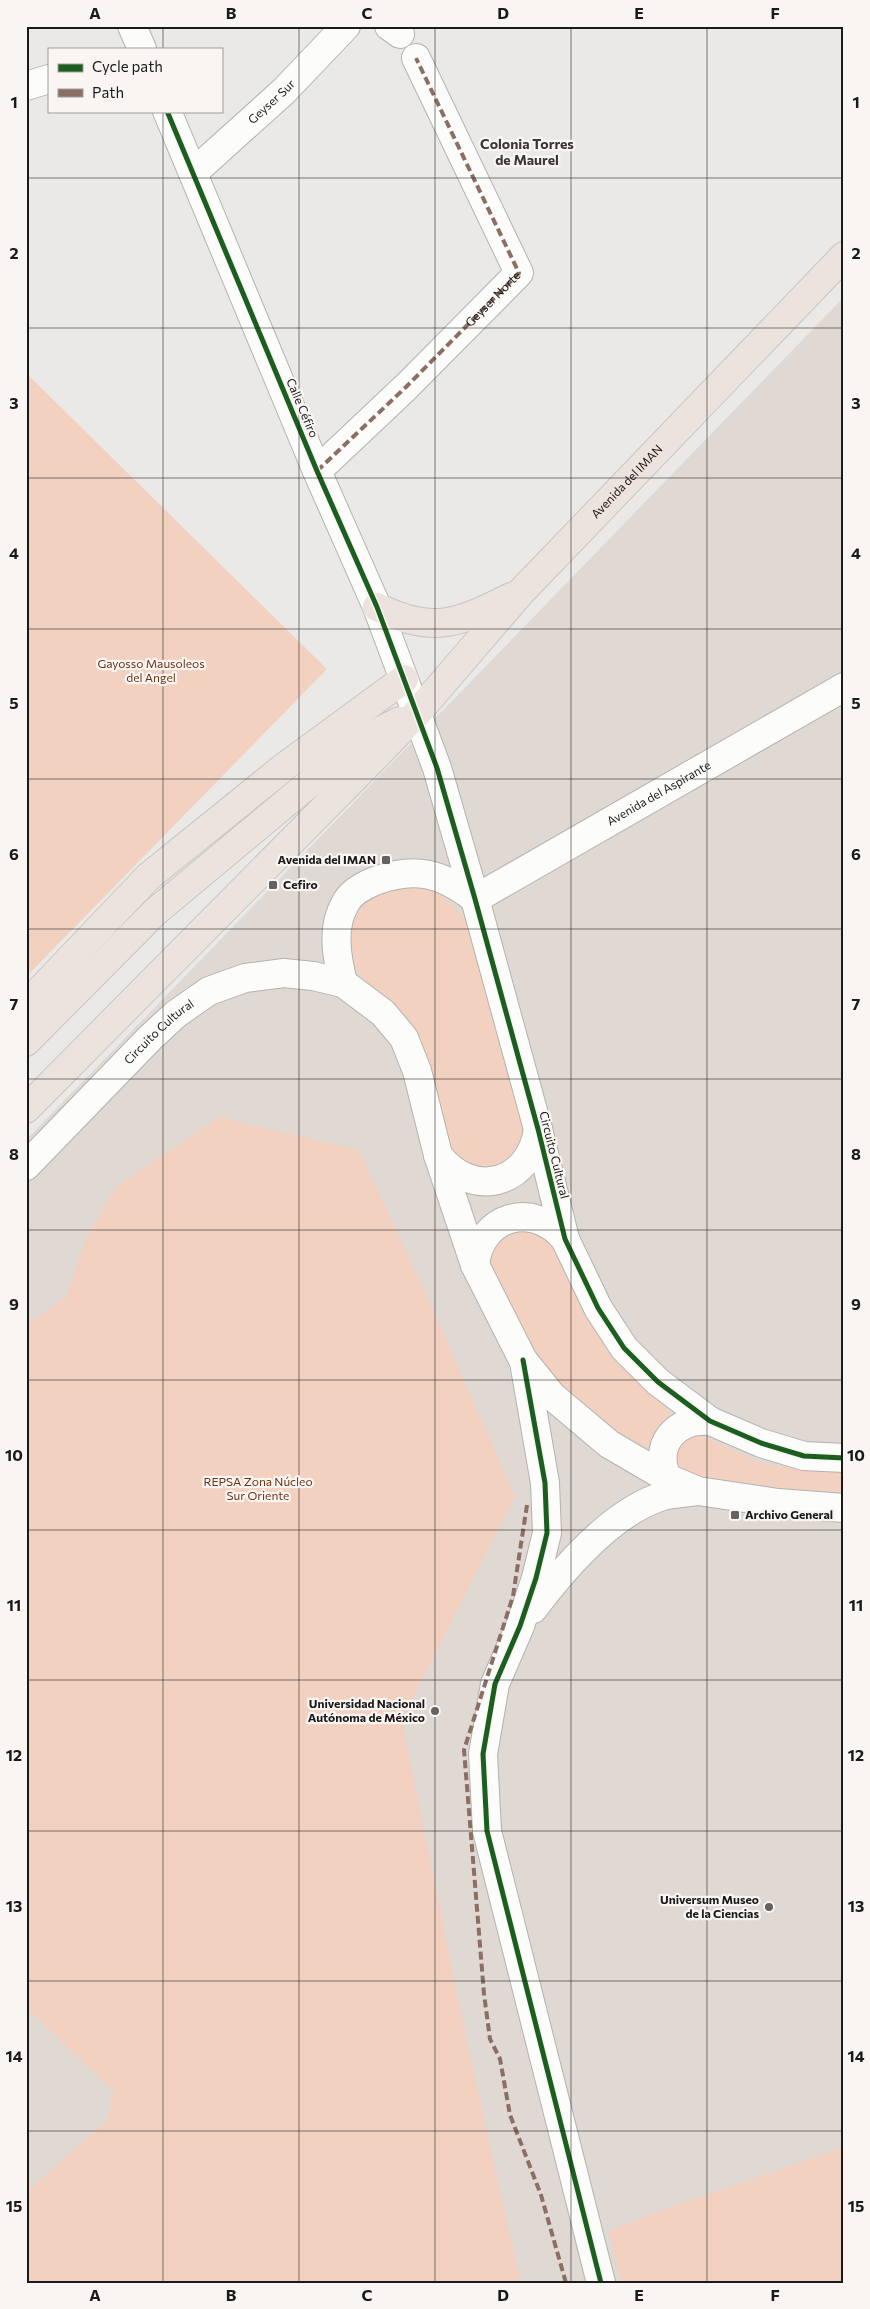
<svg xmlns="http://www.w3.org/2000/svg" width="870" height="2309" font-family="Commissioner,sans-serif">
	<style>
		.built { fill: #dfd8d3 }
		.green { fill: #f3d1c0 }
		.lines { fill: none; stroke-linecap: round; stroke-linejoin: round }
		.minor-casing { stroke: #b3b2b1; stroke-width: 30 }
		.major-casing { stroke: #c6c5c4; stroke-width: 30 }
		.minor { stroke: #fcfcfb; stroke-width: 28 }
		.major { stroke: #ece3de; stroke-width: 28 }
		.quiet { stroke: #8d6e63; stroke-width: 4; stroke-dasharray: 8 4; stroke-linecap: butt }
		.cycleway-casing { stroke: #f9f5f3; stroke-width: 8 }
		.cycleway { stroke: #1b5e20; stroke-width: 5 }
		.grid { fill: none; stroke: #1b1919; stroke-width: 1; stroke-opacity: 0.55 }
		.poi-dot { fill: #646261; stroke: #f9f5f3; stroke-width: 2 }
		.labels { text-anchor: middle; stroke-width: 4.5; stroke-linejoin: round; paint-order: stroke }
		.street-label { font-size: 12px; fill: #1b1919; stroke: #f9f5f3 }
		.park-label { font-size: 12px; fill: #6b3412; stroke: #f9f5f3 }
		.poi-label { font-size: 12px; font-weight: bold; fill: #1b1919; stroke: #f9f5f3; text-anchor: end }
		.neighbourhood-label { font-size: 14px; font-weight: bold; fill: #393634; stroke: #f9f5f3 }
		.neatline { fill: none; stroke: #1b1919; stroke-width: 2 }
		.grid-label { font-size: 16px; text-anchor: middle; font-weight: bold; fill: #1b1919 }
	</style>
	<rect width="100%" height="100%" fill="#ebe9e7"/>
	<polygon class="built" points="844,297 844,2283 26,2283 26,1140"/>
	<g class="green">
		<polygon points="26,373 327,669 26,977"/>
		<polygon points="391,885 435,889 472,923 526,1125 516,1163 483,1170 456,1164 437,1114 415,1031 368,983 343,955 348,926 359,903"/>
		<polygon points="219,1117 359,1150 427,1296 515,1496 402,1719 468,2046 521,2283 26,2283 26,2193 107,2120 114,2092 26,2008 26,1326 66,1297 86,1237 117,1186"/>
		<polygon points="520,1228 549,1235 634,1372 671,1414 644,1452 593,1419 537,1362 487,1269 489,1249 501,1234"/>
		<polygon points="687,1433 707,1438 763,1464 844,1473 844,1501 785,1494 674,1472 675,1447"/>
		<polygon points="844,2147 844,2283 622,2283 608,2231 657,2212"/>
	</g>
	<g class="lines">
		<g class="minor-casing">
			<g id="minor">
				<polyline points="132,26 142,49"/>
				<polyline points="389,26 400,34"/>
				<polyline points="26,86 49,79"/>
				<polyline points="167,111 317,471 377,607 437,768 475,899 538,1129 565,1239 598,1308 624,1348 658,1382 710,1421 761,1443 804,1456 844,1458"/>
				<path id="s1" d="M193,173L284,91L346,26"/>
				<path id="s2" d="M317,471L406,387L519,273L416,58"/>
				<path id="s3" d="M475,899L844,687"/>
				<path d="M343,983C337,958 331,928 345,904C350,893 365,885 375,881C415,866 442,873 475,899"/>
				<path d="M438,1155C472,1200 530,1185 538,1129"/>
				<path id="s4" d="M26,1166L150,1038L176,1014L209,991L245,978L284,973L313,976L343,983L383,1013L404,1038L417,1071L438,1155L475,1265L523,1360L552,1396L609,1444L667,1478L698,1491L778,1503L844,1508"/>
				<path d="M475,1265C480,1216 533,1200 565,1239"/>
				<polyline points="524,1362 545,1483 547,1533 536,1578 520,1626 495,1684 483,1754 487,1831 601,2283"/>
				<path d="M667,1478C653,1445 675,1418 710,1421"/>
				<path d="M533,1609C564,1568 613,1511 663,1496C674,1493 686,1493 697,1491"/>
			</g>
		</g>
		<g class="major-casing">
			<g id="major">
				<path d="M377,607C433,635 459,623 511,597"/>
				<polyline points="26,1005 148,877 284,767 404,679"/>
				<polyline points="26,1042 155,912 360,741 400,721"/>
				<path id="s5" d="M26,1109L371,761L417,713L521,592L844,256"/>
			</g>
		</g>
		<use href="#minor" class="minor"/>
		<use href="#major" class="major"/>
		<g class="quiet">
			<polyline points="317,471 406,387 519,273 416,58"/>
			<polyline points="527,1505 513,1596 464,1750 484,1994 490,2039 500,2059 510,2115 541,2195 566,2283"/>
		</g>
		<g class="cycleway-casing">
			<g id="cycleway">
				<polyline points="167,111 317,471 377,607 437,768 475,899 538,1129 565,1239 598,1308 624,1348 658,1382 710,1421 761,1443 804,1456 844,1458"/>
				<polyline points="523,1360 545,1483 547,1533 536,1578 520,1626 495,1684 483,1754 487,1831 601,2283"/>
			</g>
		</g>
		<use href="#cycleway" class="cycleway"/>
	</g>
	<path class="grid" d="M163,26V49M299,26V2283M435,26V2283M571,26V2283M707,26V2283M163,111V2283M26,178H844M26,328H844M26,478H844M26,629H844M26,779H844M26,929H844M26,1079H844M26,1230H844M26,1380H844M26,1530H844M26,1680H844M26,1831H844M26,1981H844M26,2131H844"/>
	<g class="poi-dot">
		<rect x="381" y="855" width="10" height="10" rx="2.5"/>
		<rect x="268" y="880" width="10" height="10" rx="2.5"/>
		<rect x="730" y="1510" width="10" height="10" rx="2.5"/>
		<circle cx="435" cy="1711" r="5"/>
		<circle cx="769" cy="1907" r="5"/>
	</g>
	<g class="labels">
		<g class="street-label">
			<text dy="4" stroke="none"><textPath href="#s1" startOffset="106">Geyser Sur</textPath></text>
			<text dy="4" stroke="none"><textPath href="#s2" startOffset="246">Geyser Norte</textPath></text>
			<text transform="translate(302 408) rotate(67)" y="4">Calle Céfiro</text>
			<text dy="4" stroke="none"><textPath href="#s5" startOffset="869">Avenida del IMAN</textPath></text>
			<text dy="4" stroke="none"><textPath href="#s3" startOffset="212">Avenida del Aspirante</textPath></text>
			<text dy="4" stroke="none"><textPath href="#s4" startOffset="189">Circuito Cultural</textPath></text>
			<text transform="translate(554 1155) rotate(76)" y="4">Circuito Cultural</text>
		</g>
		<g class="park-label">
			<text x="151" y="668">Gayosso Mausoleos<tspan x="151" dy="14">del Angel</tspan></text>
			<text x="258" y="1486">REPSA Zona Núcleo<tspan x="258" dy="14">Sur Oriente</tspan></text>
		</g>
		<g class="poi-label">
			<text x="376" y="864">Avenida del IMAN</text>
			<text x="283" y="889" text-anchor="start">Cefiro</text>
			<text x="745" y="1519" text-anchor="start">Archivo General</text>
			<text x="425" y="1708">Universidad Nacional<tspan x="425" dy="14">Autónoma de México</tspan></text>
			<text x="759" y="1904">Universum Museo<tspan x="759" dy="14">de la Ciencias</tspan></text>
		</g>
		<g class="neighbourhood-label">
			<text x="527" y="149">Colonia Torres<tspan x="527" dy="16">de Maurel</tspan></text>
		</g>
	</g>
	<rect width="870" height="2309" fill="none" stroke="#f9f5f3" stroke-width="55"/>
	<rect x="48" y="48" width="175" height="65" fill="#f9f5f3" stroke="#a09d9c"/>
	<rect x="58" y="64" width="25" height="8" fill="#1b5e20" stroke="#a09d9c"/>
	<text x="92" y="72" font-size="15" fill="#1b1919">Cycle path</text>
	<rect x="58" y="89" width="25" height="8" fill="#8d6e63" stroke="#a09d9c"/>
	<text x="92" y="98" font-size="15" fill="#1b1919">Path</text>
	<rect x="28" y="28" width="814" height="2254" class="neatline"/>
	<g class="grid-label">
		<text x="95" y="19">A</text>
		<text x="231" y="19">B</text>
		<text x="367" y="19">C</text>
		<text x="503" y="19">D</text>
		<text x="639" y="19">E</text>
		<text x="775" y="19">F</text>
		<text x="14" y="108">1</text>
		<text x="856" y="108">1</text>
		<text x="14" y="259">2</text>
		<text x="856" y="259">2</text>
		<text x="14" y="409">3</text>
		<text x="856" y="409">3</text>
		<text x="14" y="559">4</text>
		<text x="856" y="559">4</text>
		<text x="14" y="709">5</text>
		<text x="856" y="709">5</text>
		<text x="14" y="860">6</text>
		<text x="856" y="860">6</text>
		<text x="14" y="1010">7</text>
		<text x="856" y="1010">7</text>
		<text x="14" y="1160">8</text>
		<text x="856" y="1160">8</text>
		<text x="14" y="1310">9</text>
		<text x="856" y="1310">9</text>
		<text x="14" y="1461">10</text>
		<text x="856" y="1461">10</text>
		<text x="14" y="1611">11</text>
		<text x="856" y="1611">11</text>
		<text x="14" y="1761">12</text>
		<text x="856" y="1761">12</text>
		<text x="14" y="1912">13</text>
		<text x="856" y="1912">13</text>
		<text x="14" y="2062">14</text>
		<text x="856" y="2062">14</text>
		<text x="14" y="2212">15</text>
		<text x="856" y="2212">15</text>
		<text x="95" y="2301">A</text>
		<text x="231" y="2301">B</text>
		<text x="367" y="2301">C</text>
		<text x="503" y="2301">D</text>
		<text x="639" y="2301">E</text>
		<text x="775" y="2301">F</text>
	</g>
</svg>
